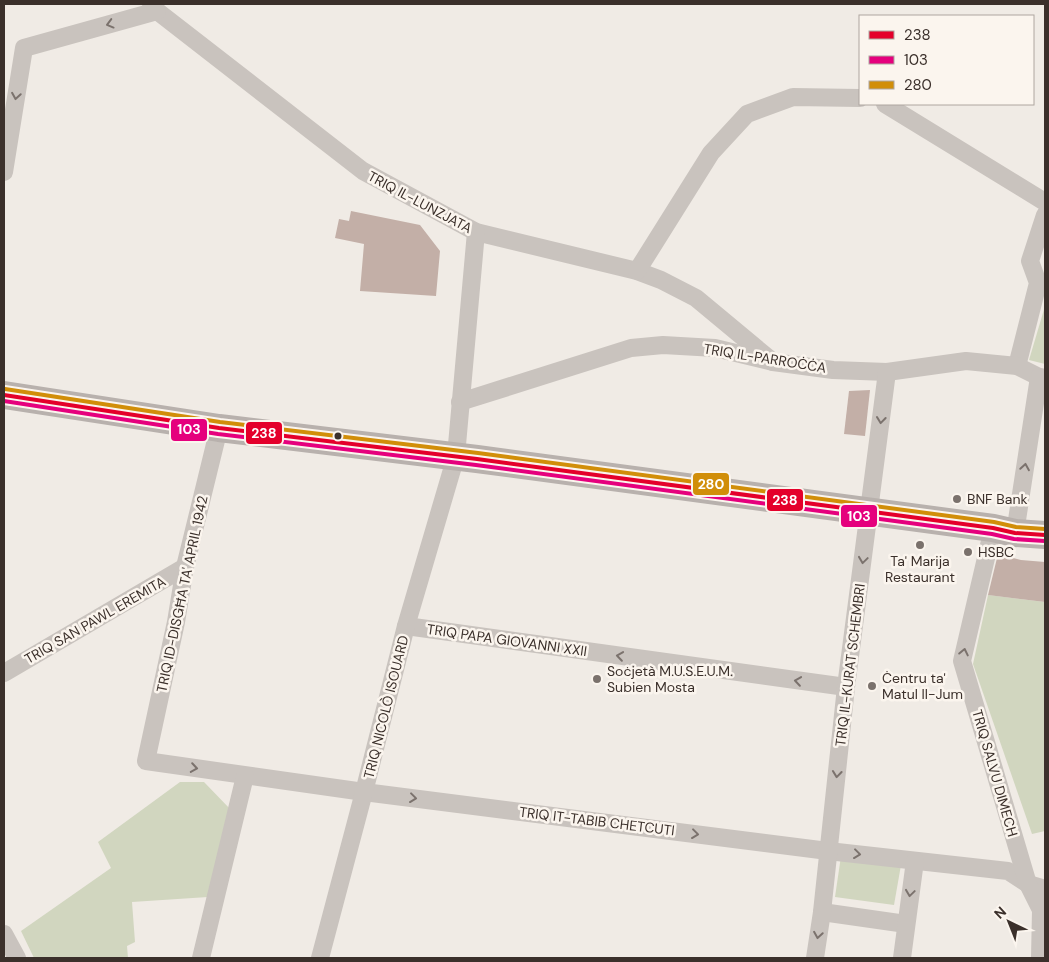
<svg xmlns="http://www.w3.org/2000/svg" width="1049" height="962" font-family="'DM Sans',sans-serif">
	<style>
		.green { fill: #d1d6bf }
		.building { fill: #c3afa7 }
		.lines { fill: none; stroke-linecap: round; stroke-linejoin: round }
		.street { stroke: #c9c3be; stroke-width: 18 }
		.primary { stroke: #b8b1ad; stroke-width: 28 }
		.bus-1-casing { stroke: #fbf5ee; stroke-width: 8 }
		.bus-2-casing { stroke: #fbf5ee; stroke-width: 8 }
		.bus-3-casing { stroke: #fbf5ee; stroke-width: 8 }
		.bus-1 { stroke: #e4002b; stroke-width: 4 }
		.bus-2 { stroke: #e5007d; stroke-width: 4 }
		.bus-3 { stroke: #d18e09; stroke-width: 4 }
		.oneway { stroke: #7b726d }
		.bus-dot { fill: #3b302b; stroke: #fbf5ee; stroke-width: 2 }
		.poi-dot { fill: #7a716c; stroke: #fbf5ee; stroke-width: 2 }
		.labels { text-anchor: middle; stroke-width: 5; stroke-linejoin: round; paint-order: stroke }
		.street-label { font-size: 14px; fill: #3b302b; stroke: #fbf5ee }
		.poi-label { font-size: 14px; fill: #3b302b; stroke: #fbf5ee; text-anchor: start }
		.line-badge { stroke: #fbf5ee; stroke-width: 2 }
		.badge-label { font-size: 14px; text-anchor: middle; font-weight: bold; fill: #fff }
	</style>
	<rect width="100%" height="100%" fill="#f0ebe5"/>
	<g class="green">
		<polygon points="1045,306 1045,364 1029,360"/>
		<polygon points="988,595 1045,602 1045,831 1032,834 973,664"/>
		<polygon points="180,782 204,782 231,810 208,897 132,902 135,942 127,946 128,958 34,958 21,931 111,868 98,842"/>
		<polygon points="841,856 901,865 894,905 835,897"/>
	</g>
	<g class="building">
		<polygon points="351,211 420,225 440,251 436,296 360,291 364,244 335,238 339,219 349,221"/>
		<polygon points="870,390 865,436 844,434 849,391"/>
		<polygon points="998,554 1021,560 1045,562 1045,602 988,595"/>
	</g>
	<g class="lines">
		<g class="street">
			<polyline points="151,4 157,11 363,171 476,232 637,271 661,280 696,298 773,362"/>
			<polyline points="885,104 1045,202"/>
			<polyline points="4,172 24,48 157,11"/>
			<polyline points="637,271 711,153 747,114 793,97 860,98"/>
			<polyline points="1017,366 1038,283 1030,261 1045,215"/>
			<polyline points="460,402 631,348 663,345 715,348 773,362 833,370 887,372 966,361 1017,366 1039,377 1045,378"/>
			<polyline points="219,428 185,567 176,622 146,761 364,792 828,851 1008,871 1028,884 1045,889"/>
			<polyline points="993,528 962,661 1028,884 1041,910 1040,958"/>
			<polyline points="1015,533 1039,377"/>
			<polyline points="406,626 846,687"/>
			<polyline points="4,673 185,567"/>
			<polyline points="822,912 906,924"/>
			<polyline points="4,934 17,958"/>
			<polyline points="201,958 245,776"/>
			<polyline points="320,958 364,792 406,626 456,456 476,232"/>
			<polyline points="815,958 822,912 846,687 887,372"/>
			<polyline points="902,958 915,861"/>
		</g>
		<polyline class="primary" points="4,395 219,428 477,459 993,528 1015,533 1045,535"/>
		<g class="bus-1-casing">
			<polyline id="bus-1" points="4,395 219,428 477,459 993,528 1015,533 1045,535"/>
		</g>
		<g class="bus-2-casing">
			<polyline id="bus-2" points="4,401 218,434 476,465 992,534 1014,539 1045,541"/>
		</g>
		<g class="bus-3-casing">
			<polyline id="bus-3" points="5,389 220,422 478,453 994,522 1016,527 1045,529"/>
		</g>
		<use href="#bus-1" class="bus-1"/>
		<use href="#bus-2" class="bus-2"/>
		<use href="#bus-3" class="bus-3"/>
	</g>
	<defs><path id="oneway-chevron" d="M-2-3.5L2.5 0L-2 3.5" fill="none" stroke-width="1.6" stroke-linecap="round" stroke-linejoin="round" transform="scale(1.25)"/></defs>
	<g class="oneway">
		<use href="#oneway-chevron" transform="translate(110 24) rotate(165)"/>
		<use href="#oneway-chevron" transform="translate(16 96) rotate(99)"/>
		<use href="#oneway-chevron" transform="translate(881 420) rotate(97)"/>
		<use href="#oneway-chevron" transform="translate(1025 467) rotate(-81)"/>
		<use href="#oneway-chevron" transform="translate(863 560) rotate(98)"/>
		<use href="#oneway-chevron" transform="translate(964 652) rotate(-78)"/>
		<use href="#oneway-chevron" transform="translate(620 656) rotate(-172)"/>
		<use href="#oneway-chevron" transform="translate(798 681) rotate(-172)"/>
		<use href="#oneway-chevron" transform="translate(194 768) rotate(9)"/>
		<use href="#oneway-chevron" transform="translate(837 774) rotate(96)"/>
		<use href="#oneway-chevron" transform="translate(413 798) rotate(7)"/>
		<use href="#oneway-chevron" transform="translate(695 834) rotate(7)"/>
		<use href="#oneway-chevron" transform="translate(857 854) rotate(7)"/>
		<use href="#oneway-chevron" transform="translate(910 893) rotate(98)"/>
		<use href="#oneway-chevron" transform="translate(818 935) rotate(99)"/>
	</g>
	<circle class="bus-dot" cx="338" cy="436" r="4.5"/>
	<g class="poi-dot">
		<circle cx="957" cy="499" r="5"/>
		<circle cx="920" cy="545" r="5"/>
		<circle cx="968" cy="552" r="5"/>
		<circle cx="597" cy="679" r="5"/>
		<circle cx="872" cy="686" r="5"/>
	</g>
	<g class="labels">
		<g class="street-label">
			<text transform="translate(420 202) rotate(28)" y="5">TRIQ IL-LUNZJATA</text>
			<text transform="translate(765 358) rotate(9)" y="5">TRIQ IL-PARROĊĊA</text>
			<text transform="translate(182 594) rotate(-78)" y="5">TRIQ ID-DISGĦA TA' APRIL 1942</text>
			<text transform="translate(95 620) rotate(-30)" y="5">TRIQ SAN PAWL EREMITA</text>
			<text transform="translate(507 640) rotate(8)" y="5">TRIQ PAPA GIOVANNI XXII</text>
			<text transform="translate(850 665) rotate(-83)" y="5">TRIQ IL-KURAT SCHEMBRI</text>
			<text transform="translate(386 707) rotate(-76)" y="5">TRIQ NICOLÒ ISOUARD</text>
			<text transform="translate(995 773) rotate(74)" y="5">TRIQ SALVU DIMECH</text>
			<text transform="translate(597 821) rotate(7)" y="5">TRIQ IT-TABIB CHETCUTI</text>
		</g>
		<g class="poi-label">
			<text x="967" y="504">BNF Bank</text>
			<text x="978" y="557">HSBC</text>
			<text x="920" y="566" text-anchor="middle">Ta' Marija<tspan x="920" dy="16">Restaurant</tspan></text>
			<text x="607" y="676">Soċjetà M.U.S.E.U.M.<tspan x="607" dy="16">Subien Mosta</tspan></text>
			<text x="882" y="683">Ċentru ta'<tspan x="882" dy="16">Matul Il-Jum</tspan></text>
		</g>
	</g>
	<g class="line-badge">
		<rect x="170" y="418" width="38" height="24" rx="5" fill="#e5007d"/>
		<rect x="245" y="421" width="38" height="24" rx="5" fill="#e4002b"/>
		<rect x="692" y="472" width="38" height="24" rx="5" fill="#d18e09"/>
		<rect x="766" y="488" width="38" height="24" rx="5" fill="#e4002b"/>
		<rect x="840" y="504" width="38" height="24" rx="5" fill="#e5007d"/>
	</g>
	<g class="badge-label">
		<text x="189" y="434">103</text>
		<text x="264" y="438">238</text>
		<text x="711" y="489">280</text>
		<text x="785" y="505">238</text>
		<text x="859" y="521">103</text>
	</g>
	<rect width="1049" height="962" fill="none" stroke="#3b302b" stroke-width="10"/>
	<rect x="859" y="15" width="175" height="90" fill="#fbf5ee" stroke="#aea6a0"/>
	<rect x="869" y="31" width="25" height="8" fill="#e4002b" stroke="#aea6a0"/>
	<text x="904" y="40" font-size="15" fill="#3b302b">238</text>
	<rect x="869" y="56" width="25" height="8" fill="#e5007d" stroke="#aea6a0"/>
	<text x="904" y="65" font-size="15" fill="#3b302b">103</text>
	<rect x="869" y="81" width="25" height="8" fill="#d18e09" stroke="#aea6a0"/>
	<text x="904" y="90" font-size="15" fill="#3b302b">280</text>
	<g transform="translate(1009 922) rotate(317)" stroke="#fbf5ee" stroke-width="4" paint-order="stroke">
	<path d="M0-4L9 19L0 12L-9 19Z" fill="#3b302b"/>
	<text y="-8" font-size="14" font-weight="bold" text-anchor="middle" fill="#3b302b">N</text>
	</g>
</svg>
